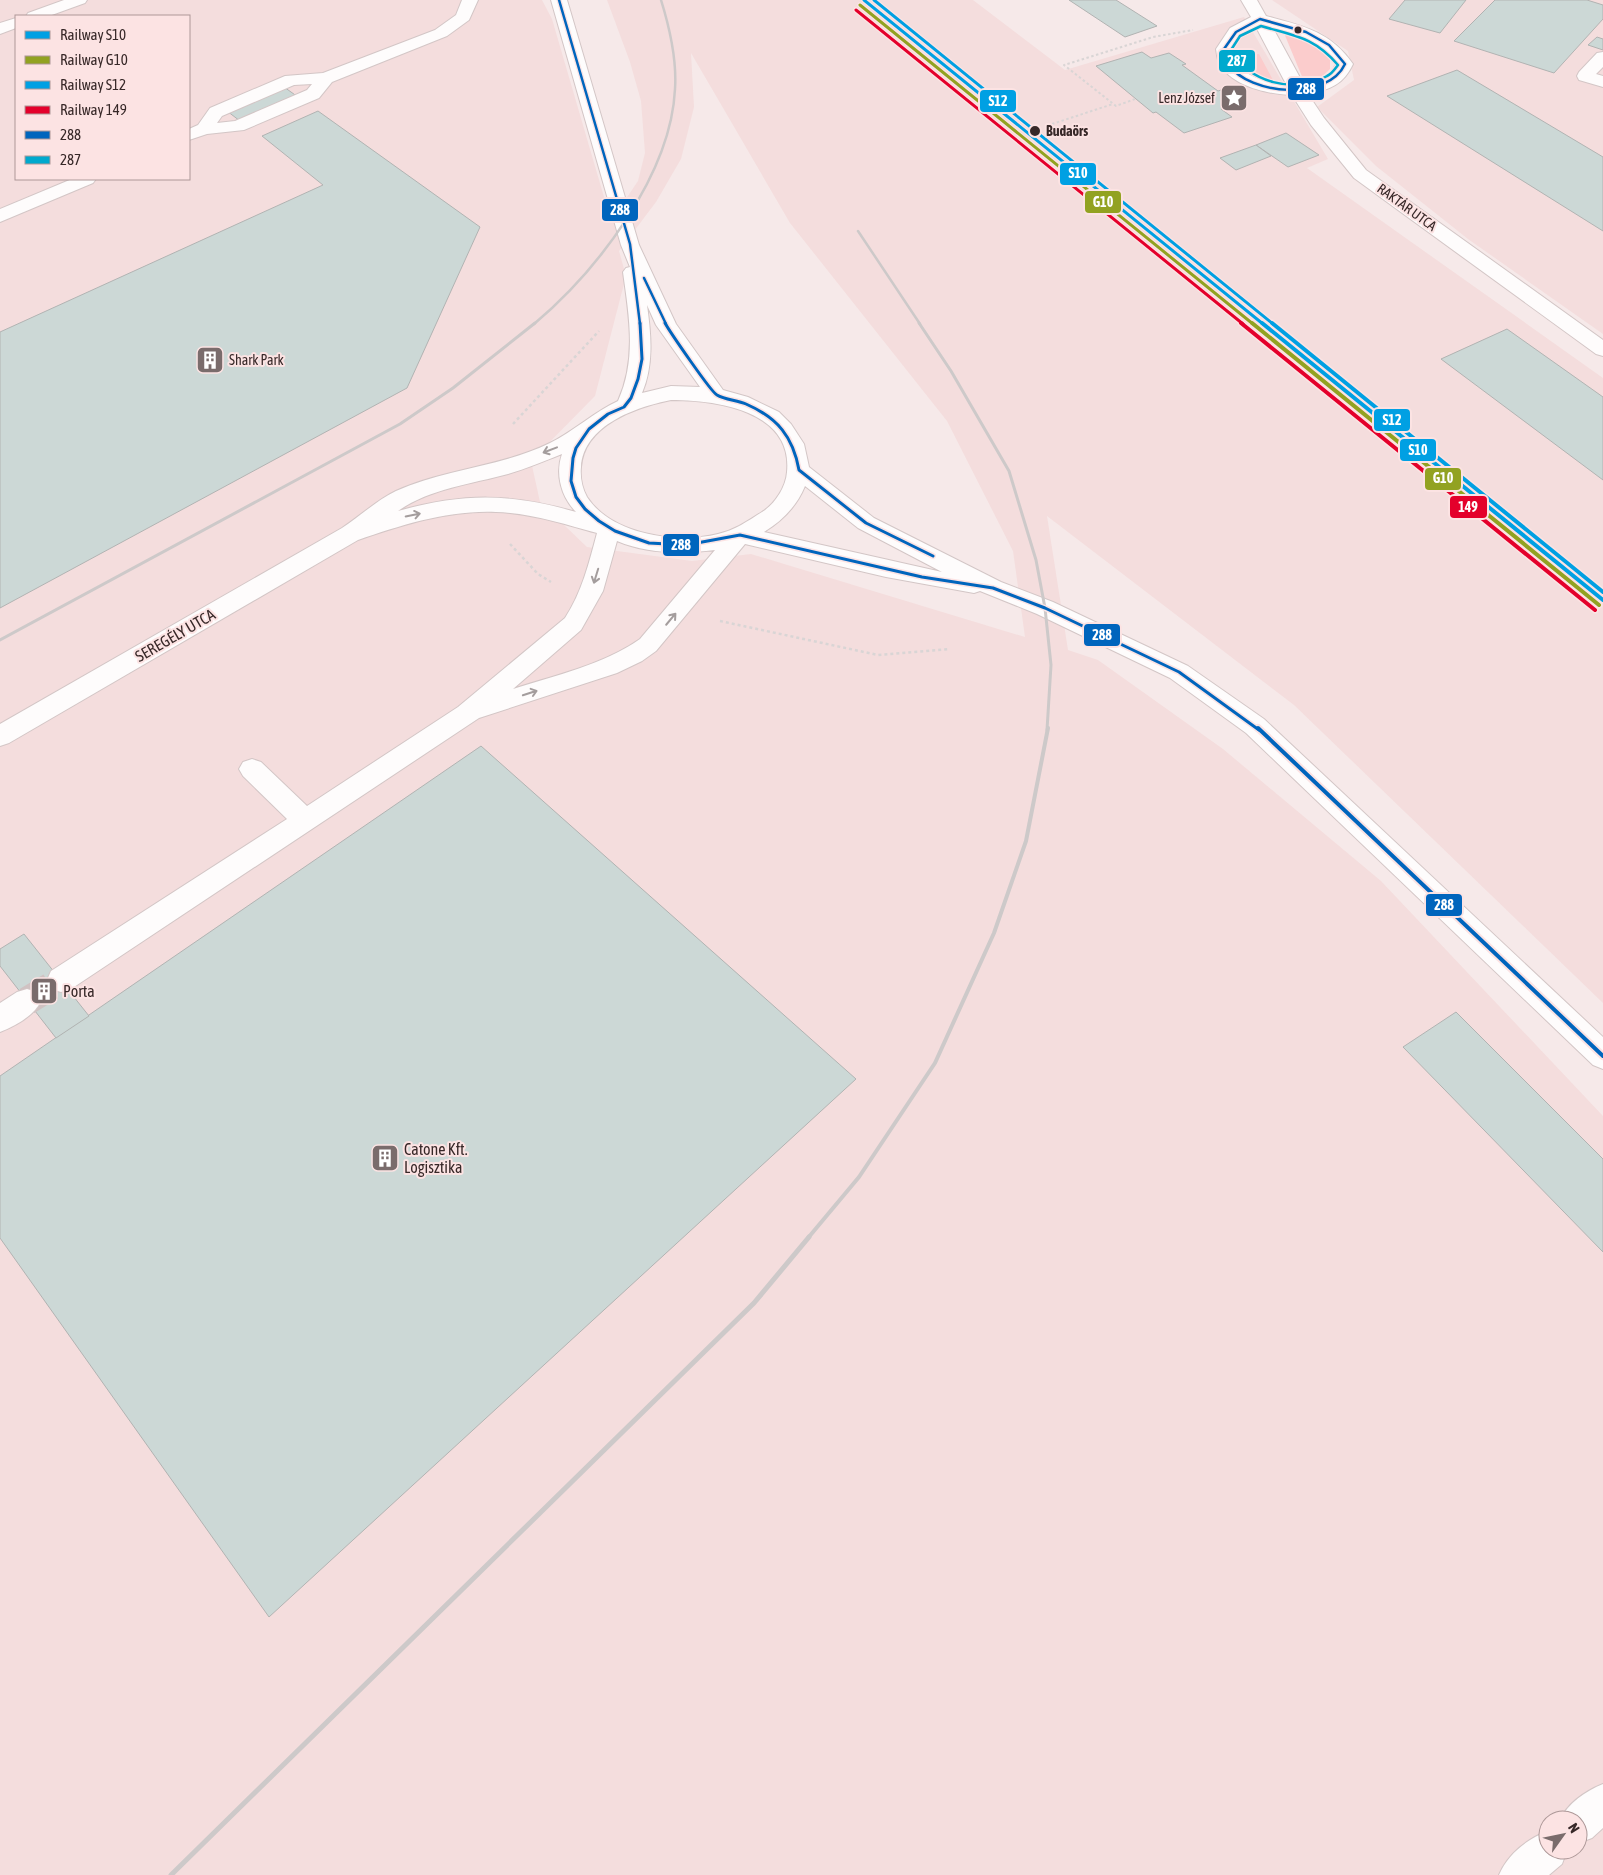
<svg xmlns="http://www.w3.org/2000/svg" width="1603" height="1875" font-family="'Asap Condensed',sans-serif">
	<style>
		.built { fill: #f4dddd; fill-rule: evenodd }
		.green { fill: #fbcccc }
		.building { fill: #ccd8d6; stroke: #b1b3b2 }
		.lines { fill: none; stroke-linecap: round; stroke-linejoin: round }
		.minor-tunnel { stroke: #d0c2c2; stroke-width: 28; stroke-dasharray: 28 14; stroke-linecap: butt }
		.minor-casing { stroke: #d3c6c6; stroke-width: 2 }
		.path-far1 { stroke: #d9d5d5; stroke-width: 2; stroke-dasharray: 2.5 2.5; stroke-linecap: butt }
		.path { stroke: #d9d5d5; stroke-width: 2.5; stroke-dasharray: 3 3; stroke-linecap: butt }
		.minor { fill: #fefcfc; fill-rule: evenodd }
		.rail-far3 { stroke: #cdc9c9; stroke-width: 2.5 }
		.rail-far2 { stroke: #cdc9c9; stroke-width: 3 }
		.rail-far1 { stroke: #cdc9c9; stroke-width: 4 }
		.rail { stroke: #cdc9c9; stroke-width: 5 }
		.bus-1-far2-casing { stroke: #fce3e3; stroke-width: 5 }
		.bus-1-far1-casing { stroke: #fce3e3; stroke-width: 6 }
		.bus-1-casing { stroke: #fce3e3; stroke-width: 8 }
		.bus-2-casing { stroke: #fce3e3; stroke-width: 5 }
		.bus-1-far2 { stroke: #0065bd; stroke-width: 2.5 }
		.bus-1-far1 { stroke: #0065bd; stroke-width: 3 }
		.bus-1 { stroke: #0065bd; stroke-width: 4 }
		.bus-2 { stroke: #00a9ce; stroke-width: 2.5 }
		.rail-1-far1-casing { stroke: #fce3e3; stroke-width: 5.5 }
		.rail-1-casing { stroke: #fce3e3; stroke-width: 7 }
		.rail-2-far1-casing { stroke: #fce3e3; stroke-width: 5.5 }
		.rail-2-casing { stroke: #fce3e3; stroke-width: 7 }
		.rail-3-far1-casing { stroke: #fce3e3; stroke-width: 5.5 }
		.rail-3-casing { stroke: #fce3e3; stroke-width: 7 }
		.rail-4-far1-casing { stroke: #fce3e3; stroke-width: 5.5 }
		.rail-4-casing { stroke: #fce3e3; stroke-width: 7 }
		.rail-1-far1 { stroke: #00a0e3; stroke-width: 3 }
		.rail-1 { stroke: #00a0e3; stroke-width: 4 }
		.rail-2-far1 { stroke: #92a221; stroke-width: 3 }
		.rail-2 { stroke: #92a221; stroke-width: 4 }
		.rail-3-far1 { stroke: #00a0e3; stroke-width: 3 }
		.rail-3 { stroke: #00a0e3; stroke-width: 4 }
		.rail-4-far1 { stroke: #e4002b; stroke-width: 3 }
		.rail-4 { stroke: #e4002b; stroke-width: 4 }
		.oneway { stroke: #a49d9d }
		.bus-dot { fill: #372828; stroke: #fce3e3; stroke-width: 2 }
		.labels { text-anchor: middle; stroke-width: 4; stroke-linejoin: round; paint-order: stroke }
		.far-poi-label { font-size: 14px; fill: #372828; stroke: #fce3e3; text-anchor: end }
		.far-stop-label { font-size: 14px; font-weight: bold; fill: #372828; stroke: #fce3e3; text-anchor: start }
		.far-street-label { font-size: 14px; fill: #372828; stroke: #fce3e3 }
		.street-label { font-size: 16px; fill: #372828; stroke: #fce3e3 }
		.poi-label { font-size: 16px; fill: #372828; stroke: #fce3e3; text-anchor: start }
		.line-badge { stroke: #fce3e3; stroke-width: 2 }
		.badge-label { font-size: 14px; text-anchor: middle; font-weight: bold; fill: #fff }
	</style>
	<rect width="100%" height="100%" fill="#f6e9e9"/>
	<g class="built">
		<path d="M0,0H542L552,19L611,221L638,181L645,153L641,101L630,62L607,0H973L1065,70L1244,17L1328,159L1307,168L1603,378V1003L1294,705L1047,516L1068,650L1098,660L1223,749L1381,881L1603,1116V1875H0ZM16,16H189V179H16ZM691,53L790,223L947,421L1013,551L1025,637L751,554L692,561L587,547L540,502L531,461L595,396L626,276L619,251L656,202L681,159L694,107ZM1548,1820H1578V1850H1548Z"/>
		<polygon points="1272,0 1603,0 1603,334 1468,239 1376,166 1317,107 1354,80 1348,51"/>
	</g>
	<g class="green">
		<path d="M1284,33C1303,33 1318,47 1330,60V69C1321,78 1316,82 1303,79Z"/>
		<polygon points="1259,54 1274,82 1267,83 1237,68 1238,56"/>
	</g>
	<g class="building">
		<polygon points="1069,0 1116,0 1157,26 1125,37"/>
		<polygon points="1405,0 1466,0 1440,33 1389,19"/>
		<polygon points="1495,0 1587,0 1603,5 1603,19 1554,73 1454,41"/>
		<polygon points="1597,37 1603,39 1603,50 1588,45"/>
		<polygon points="1142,52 1151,58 1169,53 1186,64 1182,65 1218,91 1221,90 1234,98 1239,102 1221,109 1232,117 1184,133 1156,112 1153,113 1096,66"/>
		<polygon points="1457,70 1603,157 1603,231 1387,96"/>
		<polygon points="284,87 298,97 240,121 227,111"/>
		<polygon points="318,111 480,227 407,388 0,608 0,332 323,185 262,136"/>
		<polygon points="1286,133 1319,155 1288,167 1256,145"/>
		<polygon points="1256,145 1271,156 1236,170 1220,158"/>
		<polygon points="1507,329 1603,397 1603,480 1441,359"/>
		<polygon points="481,746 856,1079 269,1617 0,1238 0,1076"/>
		<polygon points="24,934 89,1016 56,1038 0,966 0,949"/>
		<polygon points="1456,1012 1603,1159 1603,1252 1403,1047"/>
	</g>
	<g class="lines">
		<polyline class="minor-tunnel" points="27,1001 61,980"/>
		<g class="minor-casing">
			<g id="minor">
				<polygon points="64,0 87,0 85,3 49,16 26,16 28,13"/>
				<path d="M462,0H478L469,20L447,36L332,82L319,98L244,130L207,134L189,140V129L198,125L210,108L285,76L323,73L435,30L456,15ZM312,84L307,90L235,121L217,123L222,116L294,85Z"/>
				<path d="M551,0H567L639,245L676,324L723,390L748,397L779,412L791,424L804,444L809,467L874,518L1001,582L1053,602L1188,666L1264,719L1603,1037V1069L1593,1065L1246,733L1170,678L1037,614L980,591L974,593L886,577L745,544L656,651L642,661L617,673L479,718L71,989L61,992L51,989L47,980L51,971L287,819L243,776L239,769L243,762L252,759L261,762L307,806L458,707L565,618C582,592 589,563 597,533C564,524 530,513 496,512C448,510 402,525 358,540L9,743L0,746V724L342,528C359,517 377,500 396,491C444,469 501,467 550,443C574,431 594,412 618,401C637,359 629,316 623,272L626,268L630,267L621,245ZM647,305L656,325L700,387L671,386L642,393C654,365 651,334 647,305ZM671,400C715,400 793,410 787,472C786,487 775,504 762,512C748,521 735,530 718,534C677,544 612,535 587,497C582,488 580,477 581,467C584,425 636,407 671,400ZM562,454C555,474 561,497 576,512C510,493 464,493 398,511C429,489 471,484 508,474C526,469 544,461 562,454ZM805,486L858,528L942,572L764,532C782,521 797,506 805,486ZM617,541C648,554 682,554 715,550L640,639C603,665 556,675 513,689L581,630L603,591Z"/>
				<path d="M1241,0H1257L1266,16C1303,26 1330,31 1353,64C1344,84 1330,90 1308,94L1324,118L1366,170L1603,340V356L1596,354L1354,178L1311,125L1292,95C1268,94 1234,87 1220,65C1217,60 1217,54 1216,49L1230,28L1251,17ZM1256,27L1286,84C1271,84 1243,77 1235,61C1234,58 1233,52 1233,49L1241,35ZM1273,28C1302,36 1317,41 1336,64C1330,78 1318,82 1304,85Z"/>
				<polygon points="16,18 16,28 0,34 0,23"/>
				<polygon points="1603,52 1603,67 1596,74 1603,76 1603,87 1579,80 1577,76 1579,72 1597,53"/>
				<polygon points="72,179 96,179 93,183 0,222 0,209"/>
				<path d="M27,989L37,992L41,1001C34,1016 15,1026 0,1032V1003L17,992Z"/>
				<path d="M1603,1784V1828L1592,1838L1578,1843V1820H1560C1568,1803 1586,1791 1603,1784Z"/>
				<path d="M1548,1831V1850H1567L1562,1864L1549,1875H1499C1508,1854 1527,1839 1548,1831Z"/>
			</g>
		</g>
		<g class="path-far1">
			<polyline points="1135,99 1116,106 1064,65 1153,37 1193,30"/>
			<polyline points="1052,124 1113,104"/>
		</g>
		<g class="path">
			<polyline points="513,424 599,331"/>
			<polyline points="510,544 538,574 551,582"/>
			<polyline points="720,621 878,655 950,649"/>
		</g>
		<use href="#minor" class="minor"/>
		<g class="rail-far3">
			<polyline points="858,231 920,324"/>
			<path d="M534,324C597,271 671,175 675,89C677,59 670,29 661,0"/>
		</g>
		<g class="rail-far2">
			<polyline points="919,323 951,371 1009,471 1036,560 1045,608 1051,665 1047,730"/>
			<polyline points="0,640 400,424 453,388 535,323"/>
		</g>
		<polyline class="rail-far1" points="808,1238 859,1177 935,1063 994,933 1026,841 1048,728"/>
		<polyline class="rail" points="171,1875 754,1303 809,1237"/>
		<g class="bus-1-far2-casing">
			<g id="bus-1-far2">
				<polyline points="559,0 630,244 640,324"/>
				<path d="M1260,19L1306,32L1329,45L1345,64C1328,101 1250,96 1228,64C1225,60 1225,54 1224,49L1236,32Z"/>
				<polyline points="644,278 666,324"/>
			</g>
		</g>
		<g class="bus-1-far1-casing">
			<g id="bus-1-far1">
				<polyline points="640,323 642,359 638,379 631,398 624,407 608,414 589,429 576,448 573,458 571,481 576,497 585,509 599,521 615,531 649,543 686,545 740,535 922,577 993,588 1045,608 1179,672 1259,730"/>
				<path d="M665,323C670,332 711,392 717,395C725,400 737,400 746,404C778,418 793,437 799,470L866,523L933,556"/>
			</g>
		</g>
		<g class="bus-1-casing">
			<polyline id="bus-1" points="1258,728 1603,1056"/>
		</g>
		<g class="bus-2-casing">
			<path id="bus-2" d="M1261,26C1295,36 1314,37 1338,65C1335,69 1332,74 1327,76C1296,95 1247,82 1231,50L1240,36Z"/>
		</g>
		<use href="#bus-1-far2" class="bus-1-far2"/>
		<use href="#bus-1-far1" class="bus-1-far1"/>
		<use href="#bus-1" class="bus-1"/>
		<use href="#bus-2" class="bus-2"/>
		<g class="rail-1-far1-casing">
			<polyline id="rail-1-far1" points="864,0 1263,324"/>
		</g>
		<g class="rail-1-casing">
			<polyline id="rail-1" points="1262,323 1603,600"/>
		</g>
		<g class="rail-2-far1-casing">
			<polyline id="rail-2-far1" points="860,5 1253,324"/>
		</g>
		<g class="rail-2-casing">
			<polyline id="rail-2" points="1252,323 1599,605"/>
		</g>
		<g class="rail-3-far1-casing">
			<polyline id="rail-3-far1" points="874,0 1273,324"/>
		</g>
		<g class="rail-3-casing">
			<polyline id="rail-3" points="1272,323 1603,592"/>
		</g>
		<g class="rail-4-far1-casing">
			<polyline id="rail-4-far1" points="856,10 1243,324"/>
		</g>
		<g class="rail-4-casing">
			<polyline id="rail-4" points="1241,323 1595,610"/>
		</g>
		<use href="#rail-1-far1" class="rail-1-far1"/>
		<use href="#rail-1" class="rail-1"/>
		<use href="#rail-2-far1" class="rail-2-far1"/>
		<use href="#rail-2" class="rail-2"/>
		<use href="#rail-3-far1" class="rail-3-far1"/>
		<use href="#rail-3" class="rail-3"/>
		<use href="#rail-4-far1" class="rail-4-far1"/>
		<use href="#rail-4" class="rail-4"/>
	</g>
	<defs><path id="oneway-shaft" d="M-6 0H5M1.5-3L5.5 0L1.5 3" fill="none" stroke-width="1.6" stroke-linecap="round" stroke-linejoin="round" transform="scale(1.25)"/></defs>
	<g class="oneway">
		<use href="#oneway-shaft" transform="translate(550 450) rotate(159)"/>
		<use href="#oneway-shaft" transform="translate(413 515) rotate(-11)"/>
		<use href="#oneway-shaft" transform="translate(596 576) rotate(107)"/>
		<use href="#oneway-shaft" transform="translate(671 619) rotate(-50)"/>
		<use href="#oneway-shaft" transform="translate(530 693) rotate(-18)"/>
	</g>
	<defs>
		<g id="sight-square" transform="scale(1.4375)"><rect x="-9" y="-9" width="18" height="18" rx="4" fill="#7a6c6c" stroke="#fce3e3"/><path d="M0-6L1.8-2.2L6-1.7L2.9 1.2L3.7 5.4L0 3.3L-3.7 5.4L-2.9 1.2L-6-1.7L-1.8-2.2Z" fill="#fff"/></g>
		<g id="building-square" transform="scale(1.4375)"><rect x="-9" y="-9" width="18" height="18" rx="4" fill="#7a6c6c" stroke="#fce3e3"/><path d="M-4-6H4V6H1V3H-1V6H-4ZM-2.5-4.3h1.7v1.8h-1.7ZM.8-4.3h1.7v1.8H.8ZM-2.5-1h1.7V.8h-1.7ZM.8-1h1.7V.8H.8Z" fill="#fff"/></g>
	</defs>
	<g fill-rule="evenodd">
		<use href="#sight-square" x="1234" y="98"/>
		<use href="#building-square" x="210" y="360"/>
		<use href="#building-square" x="44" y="991"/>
		<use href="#building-square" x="385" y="1158"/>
	</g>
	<g class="bus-dot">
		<circle cx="1298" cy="30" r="4.5"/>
		<circle cx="1035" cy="131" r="6"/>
	</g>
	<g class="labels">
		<g class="far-poi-label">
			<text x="1215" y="103">Lenz József</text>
			<text x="229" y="365" text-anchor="start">Shark Park</text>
		</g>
		<g class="far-stop-label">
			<text x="1046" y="136">Budaörs</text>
		</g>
		<g class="far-street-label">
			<text transform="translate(1407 207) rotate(36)" y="5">RAKTÁR UTCA</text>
		</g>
		<g class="street-label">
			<text transform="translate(175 635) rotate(-30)" y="6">SEREGÉLY UTCA</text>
		</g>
		<g class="poi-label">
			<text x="63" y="997">Porta</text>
			<text x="404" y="1155">Catone Kft.<tspan x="404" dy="18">Logisztika</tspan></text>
		</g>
	</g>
	<g class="line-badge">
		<rect x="1218" y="49" width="38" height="24" rx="5" fill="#00a9ce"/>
		<rect x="1287" y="77" width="38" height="24" rx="5" fill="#0065bd"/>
		<rect x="979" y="89" width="38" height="24" rx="5" fill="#00a0e3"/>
		<rect x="1059" y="162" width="38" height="24" rx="5" fill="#00a0e3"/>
		<rect x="1084" y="190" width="38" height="24" rx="5" fill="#92a221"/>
		<rect x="601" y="198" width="38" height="24" rx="5" fill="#0065bd"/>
		<rect x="1373" y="408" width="38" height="24" rx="5" fill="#00a0e3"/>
		<rect x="1399" y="438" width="38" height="24" rx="5" fill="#00a0e3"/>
		<rect x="1424" y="467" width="38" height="24" rx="5" fill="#92a221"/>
		<rect x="1449" y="495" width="39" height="24" rx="5" fill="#e4002b"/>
		<rect x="662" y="533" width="38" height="24" rx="5" fill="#0065bd"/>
		<rect x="1083" y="623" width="38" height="24" rx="5" fill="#0065bd"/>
		<rect x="1425" y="893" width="38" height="24" rx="5" fill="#0065bd"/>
	</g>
	<g class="badge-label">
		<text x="1237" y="66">287</text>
		<text x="1306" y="94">288</text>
		<text x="998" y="106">S12</text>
		<text x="1078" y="178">S10</text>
		<text x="1103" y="207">G10</text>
		<text x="620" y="215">288</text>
		<text x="1392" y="425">S12</text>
		<text x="1418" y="455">S10</text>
		<text x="1443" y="483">G10</text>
		<text x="1468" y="512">149</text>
		<text x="681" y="550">288</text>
		<text x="1102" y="640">288</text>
		<text x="1444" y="910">288</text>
	</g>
	<rect x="15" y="15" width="175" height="165" fill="#fce3e3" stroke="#ad9898"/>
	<rect x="25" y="31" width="25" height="8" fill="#00a0e3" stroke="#ad9898"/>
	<text x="60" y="40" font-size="15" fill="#372828">Railway S10</text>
	<rect x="25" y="56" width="25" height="8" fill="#92a221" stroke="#ad9898"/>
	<text x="60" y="65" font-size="15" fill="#372828">Railway G10</text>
	<rect x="25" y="81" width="25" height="8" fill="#00a0e3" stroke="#ad9898"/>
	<text x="60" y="90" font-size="15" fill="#372828">Railway S12</text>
	<rect x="25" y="106" width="25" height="8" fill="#e4002b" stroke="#ad9898"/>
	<text x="60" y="115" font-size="15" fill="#372828">Railway 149</text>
	<rect x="25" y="131" width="25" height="8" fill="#0065bd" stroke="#ad9898"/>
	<text x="60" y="140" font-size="15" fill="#372828">288</text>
	<rect x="25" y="156" width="25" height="8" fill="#00a9ce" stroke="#ad9898"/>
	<text x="60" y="165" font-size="15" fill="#372828">287</text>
	<g transform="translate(1563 1835) rotate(57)"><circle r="24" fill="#fce3e3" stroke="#ad9898"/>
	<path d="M0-4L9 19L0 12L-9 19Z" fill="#7a6c6c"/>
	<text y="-8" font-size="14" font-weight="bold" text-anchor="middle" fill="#372828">N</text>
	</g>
</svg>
